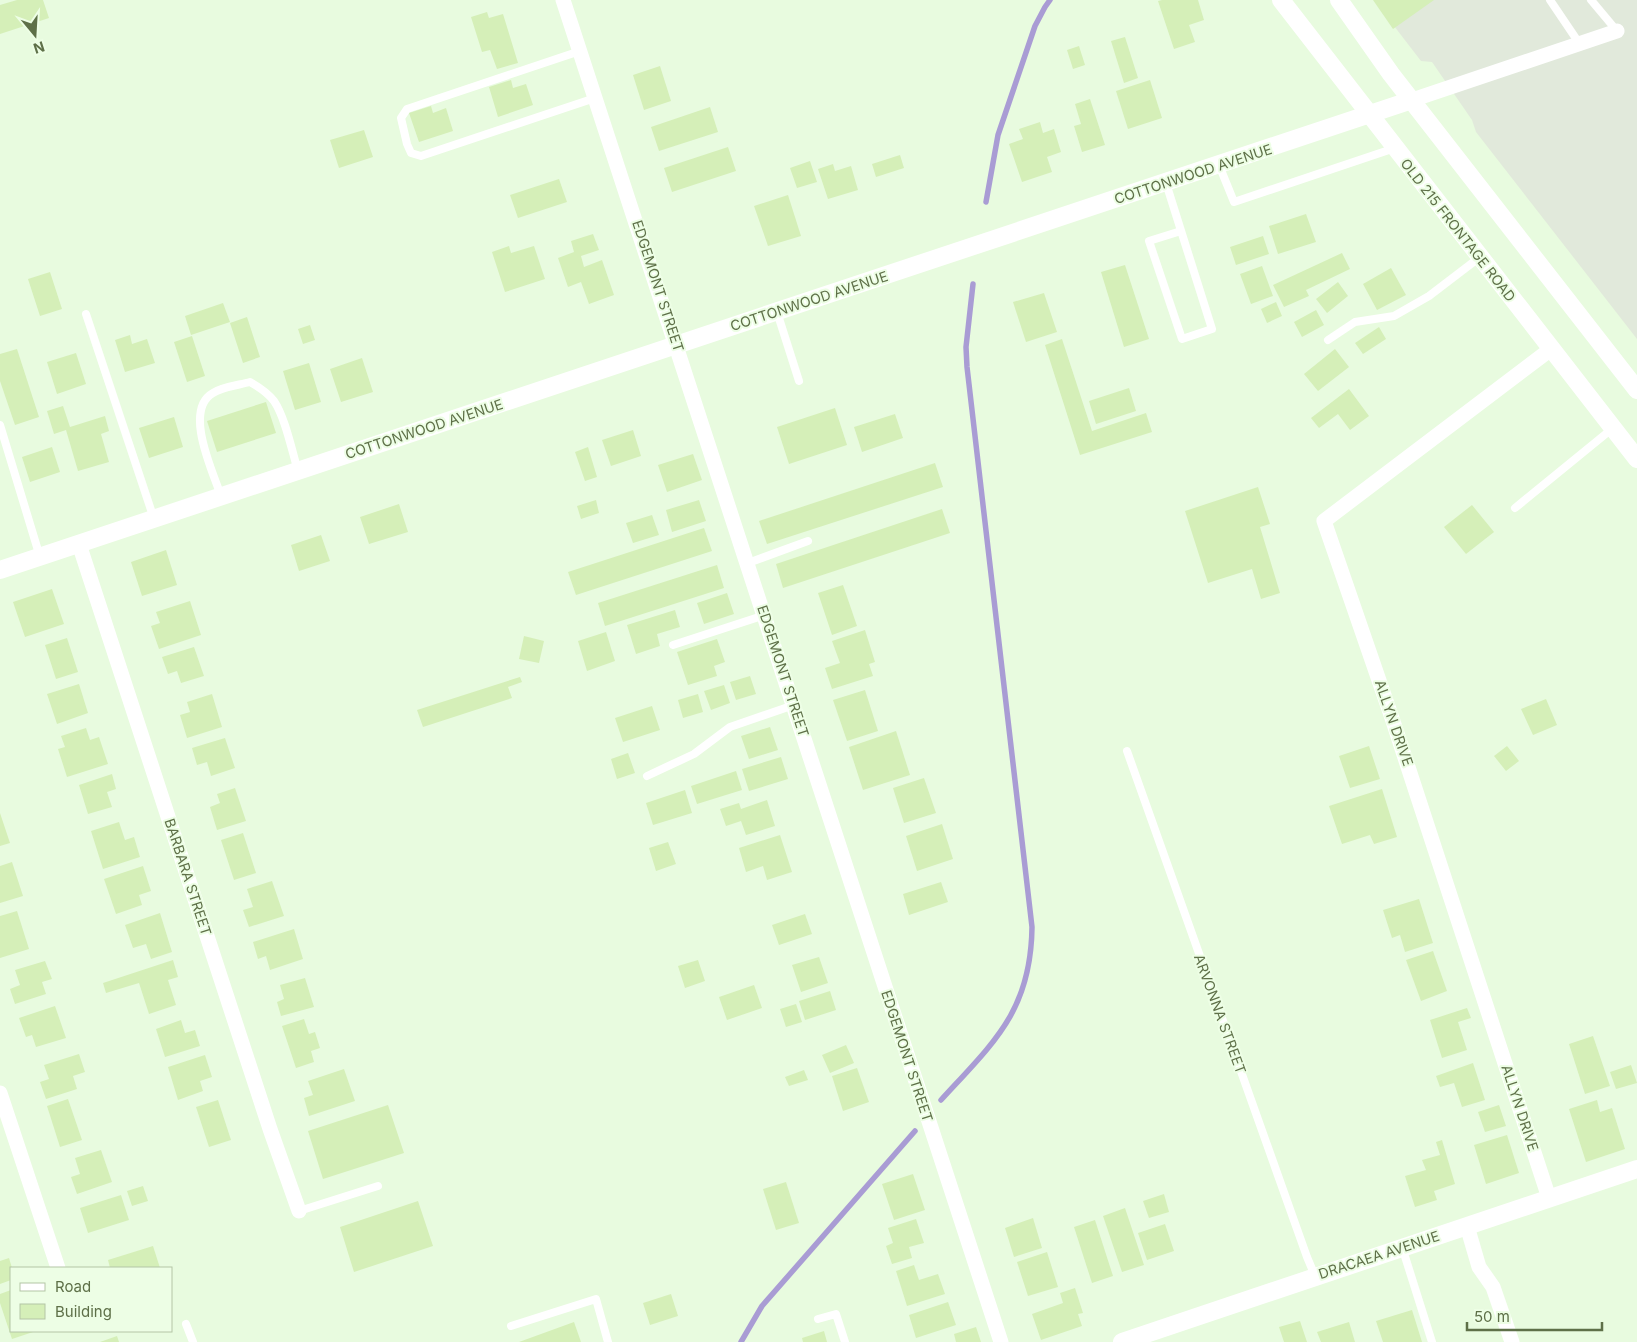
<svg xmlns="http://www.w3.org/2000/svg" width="1637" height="1342" font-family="Inter,sans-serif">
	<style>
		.industrial { fill: #e1e9db }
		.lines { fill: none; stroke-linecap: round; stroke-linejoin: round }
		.stream { stroke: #a99cd4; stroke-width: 5.5 }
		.building { fill: #d5efb8 }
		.service { stroke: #fff; stroke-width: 8 }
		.minor { stroke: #fff; stroke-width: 15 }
		.tertiary { stroke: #fff; stroke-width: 18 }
		.labels { text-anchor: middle; stroke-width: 4; stroke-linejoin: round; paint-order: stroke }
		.street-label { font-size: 14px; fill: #5e7048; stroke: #edfee5 }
	</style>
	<rect width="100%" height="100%" fill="#e8fbdf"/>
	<polygon class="industrial" points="1374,0 1637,0 1637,339 1476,132 1472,120 1432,62 1421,61"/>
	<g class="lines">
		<g class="stream">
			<polyline points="986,202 998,135 1035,26 1045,7 1050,0"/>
			<path d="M941,1100C994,1042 1031,1011 1032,927L967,367L966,347L973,284"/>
			<polyline points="741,1342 762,1306 915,1131"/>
		</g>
	</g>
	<g class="building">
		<polygon points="17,0 43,0 49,18 0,34 0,5"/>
		<polygon points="1162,0 1198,0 1204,20 1189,25 1195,42 1174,49 1158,1"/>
		<polygon points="1373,0 1434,0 1393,29"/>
		<polygon points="487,12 489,18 503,14 518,63 497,69 490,50 482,52 471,17"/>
		<polygon points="1125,37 1138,78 1124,83 1111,41"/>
		<polygon points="1079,46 1085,65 1073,69 1067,50"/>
		<polygon points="660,66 671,101 644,110 633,75"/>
		<polygon points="511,80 513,88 526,84 533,105 498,117 489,87"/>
		<polygon points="1150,80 1162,118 1128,129 1116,91"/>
		<polygon points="1090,99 1105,145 1082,152 1074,126 1081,124 1075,104"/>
		<polygon points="431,106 433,113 446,108 453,131 419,142 409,113"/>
		<polygon points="710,107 718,132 659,151 651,127"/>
		<polygon points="1040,122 1043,133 1054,129 1061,152 1047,157 1052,172 1022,182 1009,144 1023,139 1019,129"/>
		<polygon points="364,130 373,157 339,168 330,140"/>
		<polygon points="728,147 736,171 672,192 664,168"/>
		<polygon points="900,155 904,168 876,177 872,164"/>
		<polygon points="810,161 817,182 797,188 790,168"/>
		<polygon points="833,164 835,171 851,166 858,190 828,199 818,169"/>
		<polygon points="559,179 567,202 518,218 510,195"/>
		<polygon points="788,195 801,236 768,246 754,206"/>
		<polygon points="1306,214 1316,242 1278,254 1269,226"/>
		<polygon points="593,234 599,250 581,256 584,267 602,260 614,295 589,304 581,282 568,287 558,258 574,252 571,241"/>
		<polygon points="1263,236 1269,254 1236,265 1230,247"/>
		<polygon points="509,246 511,253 534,246 545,279 505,292 492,252"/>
		<polygon points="1342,253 1350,269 1306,290 1309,296 1284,307 1273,285"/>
		<polygon points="1125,265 1149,339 1124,347 1101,272"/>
		<polygon points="1262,266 1273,296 1251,304 1240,274"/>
		<polygon points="1391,268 1406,295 1377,310 1363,284"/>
		<polygon points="50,272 62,309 40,316 28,279"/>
		<polygon points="1338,282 1348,296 1327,313 1316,299"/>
		<polygon points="1044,293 1057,332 1026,342 1013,302"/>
		<polygon points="1276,302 1282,316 1267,323 1261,309"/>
		<polygon points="223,303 230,322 191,335 185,316"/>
		<polygon points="1316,310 1324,325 1302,337 1294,322"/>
		<polygon points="247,317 260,357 243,363 230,323"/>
		<polygon points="310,325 315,340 303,344 298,329"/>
		<polygon points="1379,327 1386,339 1363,354 1355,343"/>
		<polygon points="130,335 132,344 147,339 155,363 125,372 115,340"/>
		<polygon points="192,336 205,376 187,382 174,342"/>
		<polygon points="1062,339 1092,431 1146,413 1152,432 1080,455 1045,345"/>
		<polygon points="17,349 39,417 15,425 0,381 0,354"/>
		<polygon points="1335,349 1349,367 1318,391 1304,374"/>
		<polygon points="76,353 86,384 57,394 47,362"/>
		<polygon points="362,358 373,392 341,402 330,369"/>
		<polygon points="309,363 321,402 295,410 283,371"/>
		<polygon points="1129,388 1136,411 1096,424 1089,401"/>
		<polygon points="1349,389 1369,416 1350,430 1338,414 1319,428 1311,418"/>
		<polygon points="266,402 276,433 217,452 207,421"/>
		<polygon points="63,406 70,427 105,416 109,431 101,434 109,462 78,471 66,430 54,434 47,411"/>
		<polygon points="835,408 847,445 789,464 777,427"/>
		<polygon points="895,414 903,438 862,452 854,427"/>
		<polygon points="174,417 183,447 149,458 139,428"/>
		<polygon points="633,430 641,456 611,466 602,440"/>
		<polygon points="52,447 60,472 30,482 22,457"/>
		<polygon points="588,447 597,477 585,481 575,452"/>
		<polygon points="693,454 702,480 667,492 658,465"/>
		<polygon points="935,463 943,487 767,544 759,521"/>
		<polygon points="1258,487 1270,524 1260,527 1280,593 1261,599 1252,569 1208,583 1185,511"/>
		<polygon points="596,500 599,513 581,519 577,506"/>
		<polygon points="699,500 706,521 672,532 666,510"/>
		<polygon points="399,504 408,532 369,544 360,517"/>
		<polygon points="1472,505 1494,532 1466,554 1444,527"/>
		<polygon points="942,509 950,533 783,588 776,564"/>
		<polygon points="652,515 659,535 633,543 626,523"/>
		<polygon points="704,528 712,551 576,595 568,572"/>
		<polygon points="321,535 330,561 299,571 291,545"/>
		<polygon points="166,550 177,585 142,596 131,562"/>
		<polygon points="717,565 724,588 605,626 598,603"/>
		<polygon points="843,585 857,626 832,635 818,593"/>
		<polygon points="52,589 64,624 25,637 13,602"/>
		<polygon points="727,593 734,614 704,624 697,603"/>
		<polygon points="190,601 201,635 159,649 151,626 160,623 156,612"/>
		<polygon points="675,610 680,627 657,634 660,646 636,654 627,625"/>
		<polygon points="865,630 875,662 869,664 873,676 832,689 825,668 840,663 832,641"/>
		<polygon points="606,632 615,661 587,671 578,641"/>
		<polygon points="524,636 544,641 539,663 519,659"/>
		<polygon points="67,638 78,672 56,679 45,645"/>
		<polygon points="717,639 725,662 714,666 717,676 688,685 677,652"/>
		<polygon points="194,647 204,676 181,683 177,671 168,674 162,657"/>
		<polygon points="750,676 756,694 736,700 730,682"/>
		<polygon points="520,677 522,682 508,687 512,698 423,727 417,710"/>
		<polygon points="79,684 88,713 57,724 47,694"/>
		<polygon points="724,685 730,703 711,710 704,691"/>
		<polygon points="865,690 878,731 847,741 833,700"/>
		<polygon points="212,694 222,727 187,738 180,715 190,712 187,702"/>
		<polygon points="698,694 703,712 683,718 678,700"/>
		<polygon points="1546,699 1557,725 1533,735 1521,709"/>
		<polygon points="652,706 660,730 623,742 615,718"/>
		<polygon points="770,727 778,750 749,759 741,736"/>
		<polygon points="86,728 90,740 99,737 108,764 67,777 58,749 65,747 61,736"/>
		<polygon points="896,731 910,775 863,790 849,747"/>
		<polygon points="225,738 235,768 211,776 207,762 197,765 192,748"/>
		<polygon points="1369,746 1380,779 1350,788 1339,756"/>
		<polygon points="1507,746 1519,761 1506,771 1494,756"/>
		<polygon points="628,753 635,773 617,779 611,759"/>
		<polygon points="781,757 788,779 749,791 742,769"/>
		<polygon points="736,771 742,790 697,804 691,786"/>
		<polygon points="112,774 116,789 107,792 112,807 88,814 79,785"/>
		<polygon points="924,778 936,813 904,823 893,788"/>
		<polygon points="235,788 246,821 217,830 210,807 220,803 217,794"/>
		<polygon points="1382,789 1397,837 1374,844 1370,835 1342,844 1329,806"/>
		<polygon points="685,790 692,813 653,825 646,803"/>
		<polygon points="767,800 775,826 746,835 741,821 726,826 720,809 739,803 741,809"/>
		<polygon points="0,813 10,843 0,846"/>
		<polygon points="119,822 125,840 134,837 140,857 103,869 91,831"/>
		<polygon points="942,824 953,859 917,871 906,836"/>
		<polygon points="243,833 256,873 234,880 221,840"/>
		<polygon points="780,835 792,872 767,880 763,866 746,872 739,848"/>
		<polygon points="668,842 676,864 656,871 649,848"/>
		<polygon points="12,862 23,896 0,903 0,866"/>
		<polygon points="143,866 151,891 139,895 142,905 116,914 104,879"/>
		<polygon points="272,881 284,916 249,927 243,910 253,907 247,889"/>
		<polygon points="941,882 948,902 909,915 903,894"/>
		<polygon points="1419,899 1433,943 1405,952 1400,935 1392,938 1383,910"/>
		<polygon points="17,911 29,949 0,958 0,916"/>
		<polygon points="160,913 172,952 151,959 146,944 133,948 125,925"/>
		<polygon points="805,914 812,934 779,945 772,925"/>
		<polygon points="294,929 303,959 270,970 266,956 258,959 253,942"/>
		<polygon points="1433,951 1447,991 1421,1001 1406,960"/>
		<polygon points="819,957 828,983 801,992 792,965"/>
		<polygon points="173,960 178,977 168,980 176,1005 149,1014 139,983 106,993 103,983"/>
		<polygon points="698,960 705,981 685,988 678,966"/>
		<polygon points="45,961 52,979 42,982 46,994 15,1004 10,989 20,985 15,970"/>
		<polygon points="305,978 314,1007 281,1016 277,1002 284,999 280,985"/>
		<polygon points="754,985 762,1008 727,1020 719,997"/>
		<polygon points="830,991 836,1010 805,1020 799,1001"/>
		<polygon points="796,1004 802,1022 786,1027 780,1009"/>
		<polygon points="55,1006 66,1038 36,1047 32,1035 26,1037 19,1018"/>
		<polygon points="1467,1008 1471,1018 1458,1022 1467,1050 1442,1058 1430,1020"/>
		<polygon points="304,1019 309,1034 315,1032 320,1048 311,1051 314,1062 296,1068 282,1026"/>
		<polygon points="181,1020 185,1033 195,1030 200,1046 165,1057 156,1029"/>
		<polygon points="1593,1036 1610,1086 1585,1094 1569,1044"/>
		<polygon points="846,1045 854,1063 830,1073 822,1055"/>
		<polygon points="79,1054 85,1072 73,1076 77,1089 46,1099 40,1082 49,1079 44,1065"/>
		<polygon points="205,1055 212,1077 200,1081 203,1091 178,1100 168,1067"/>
		<polygon points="1473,1063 1485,1100 1462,1107 1454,1083 1440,1087 1436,1076"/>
		<polygon points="1631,1065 1637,1083 1616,1089 1610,1072"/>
		<polygon points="857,1068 869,1102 843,1111 832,1076"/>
		<polygon points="344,1069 355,1101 309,1116 304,1098 313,1095 308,1081"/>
		<polygon points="804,1070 808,1080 789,1086 785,1077"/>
		<polygon points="68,1099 82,1140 60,1147 47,1106"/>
		<polygon points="218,1100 231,1140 209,1147 196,1107"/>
		<polygon points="1597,1100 1600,1112 1612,1108 1625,1149 1586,1162 1569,1109"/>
		<polygon points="388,1105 404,1153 323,1179 308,1131"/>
		<polygon points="1499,1105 1506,1126 1485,1132 1478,1112"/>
		<polygon points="1507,1135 1519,1173 1486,1184 1474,1145"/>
		<polygon points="1442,1140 1455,1184 1434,1191 1437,1200 1415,1207 1405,1176 1426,1170 1422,1160 1440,1155 1436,1142"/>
		<polygon points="101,1150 112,1182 77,1194 71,1177 80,1174 75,1158"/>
		<polygon points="913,1174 925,1210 894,1220 882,1184"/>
		<polygon points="786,1182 799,1223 776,1230 763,1189"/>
		<polygon points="143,1186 148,1201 132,1206 127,1191"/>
		<polygon points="1164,1194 1169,1212 1149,1218 1143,1201"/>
		<polygon points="121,1195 129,1220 88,1233 80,1208"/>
		<polygon points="418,1201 433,1246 354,1272 340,1227"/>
		<polygon points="1125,1208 1144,1265 1122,1272 1103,1216"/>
		<polygon points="1033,1218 1042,1248 1014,1257 1005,1228"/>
		<polygon points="916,1219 924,1243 909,1247 912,1258 892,1264 886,1246 893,1243 888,1228"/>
		<polygon points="1095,1220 1113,1276 1092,1283 1074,1227"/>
		<polygon points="1165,1224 1174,1251 1147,1260 1138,1233"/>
		<polygon points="153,1246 160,1268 110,1268 108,1260"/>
		<polygon points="1047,1252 1058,1287 1028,1296 1017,1262"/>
		<polygon points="9,1258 12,1268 11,1280 0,1284 0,1261"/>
		<polygon points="914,1265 919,1280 938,1274 945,1294 907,1306 896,1271"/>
		<polygon points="1075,1288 1083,1313 1078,1314 1082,1326 1041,1340 1032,1314 1063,1303 1060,1293"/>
		<polygon points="11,1290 11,1331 33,1331 33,1332 12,1339 0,1303 0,1294"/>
		<polygon points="671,1294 678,1316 650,1325 643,1303"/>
		<polygon points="948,1302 956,1325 916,1338 909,1315"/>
		<polygon points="1412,1310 1422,1342 1383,1342 1376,1321"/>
		<polygon points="1300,1321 1307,1342 1284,1342 1279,1327"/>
		<polygon points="574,1322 581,1342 519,1342"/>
		<polygon points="1349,1322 1355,1342 1321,1342 1317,1332"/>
		<polygon points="976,1327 981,1342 956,1342 954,1334"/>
		<polygon points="824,1331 827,1342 803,1342 802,1338"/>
		<polygon points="117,1336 119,1342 100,1342"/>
	</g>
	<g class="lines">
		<g class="service">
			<polyline points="1550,0 1579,43"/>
			<polyline points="1591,0 1617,31"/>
			<polyline points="580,51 407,109 401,118 407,144 411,153 421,156 595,98"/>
			<polyline points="1219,165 1234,202 1395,148"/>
			<polyline points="1166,183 1212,329 1182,339 1149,241 1181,231"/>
			<polyline points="777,312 799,381"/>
			<polyline points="86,314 154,519"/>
			<polyline points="1328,340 1355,322 1394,316 1429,296 1480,257"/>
			<polyline points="0,425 40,557"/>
			<path d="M221,496C213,472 183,410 213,393C221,387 239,385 250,382C259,387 267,392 274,401C285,417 292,451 298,471"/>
			<polyline points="1515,508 1613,428"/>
			<polyline points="748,563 808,541"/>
			<polyline points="673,645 765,615"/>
			<polyline points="1127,751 1307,1257 1315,1276"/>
			<polyline points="647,776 694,754 730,727 794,705"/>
			<polyline points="299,1211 378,1186"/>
			<polyline points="1402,1247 1432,1342"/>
			<polyline points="818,1319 836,1314 845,1342"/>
			<polyline points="186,1324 193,1342"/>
			<polyline points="511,1326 596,1299 608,1342"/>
		</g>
		<g class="minor">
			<path d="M563,0C711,447 852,896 1001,1342"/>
			<polyline points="1412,100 1617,31"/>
			<polyline points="79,544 270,1129 299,1211"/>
			<polyline points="0,1093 58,1268"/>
			<polyline points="1549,1198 1392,718 1324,521 1551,349"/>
			<polyline points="1467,1226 1479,1267 1493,1287 1512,1342"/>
		</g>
		<g class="tertiary">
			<polyline points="1281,0 1637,459"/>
			<polyline points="1339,0 1391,74 1637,390"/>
			<polyline points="0,570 1412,100"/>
			<polyline points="1122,1342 1637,1169"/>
		</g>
	</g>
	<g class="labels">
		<g class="street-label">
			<text transform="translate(1193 174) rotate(-18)" y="5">COTTONWOOD AVENUE</text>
			<text transform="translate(1458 230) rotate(52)" y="5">OLD 215 FRONTAGE ROAD</text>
			<text transform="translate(658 286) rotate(72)" y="5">EDGEMONT STREET</text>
			<text transform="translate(809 301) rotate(-18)" y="5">COTTONWOOD AVENUE</text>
			<text transform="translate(424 429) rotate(-18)" y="5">COTTONWOOD AVENUE</text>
			<text transform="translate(783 671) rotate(72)" y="5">EDGEMONT STREET</text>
			<text transform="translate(1394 723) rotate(71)" y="5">ALLYN DRIVE</text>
			<text transform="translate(188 877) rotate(72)" y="5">BARBARA STREET</text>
			<text transform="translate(1220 1014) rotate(70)" y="5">ARVONNA STREET</text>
			<text transform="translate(907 1056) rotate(72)" y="5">EDGEMONT STREET</text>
			<text transform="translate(1520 1108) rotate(72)" y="5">ALLYN DRIVE</text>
			<text transform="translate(1379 1255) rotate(-18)" y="5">DRACAEA AVENUE</text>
		</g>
	</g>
	<rect x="10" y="1267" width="162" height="65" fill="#edfee5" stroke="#b4c5a6"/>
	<rect x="20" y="1283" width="25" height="8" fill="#ffffff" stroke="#b4c5a6"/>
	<text x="55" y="1292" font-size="15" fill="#5e7048">Road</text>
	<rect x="20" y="1304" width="25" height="15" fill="#d5efb8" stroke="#b4c5a6"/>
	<text x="55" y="1317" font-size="15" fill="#5e7048">Building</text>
	<g transform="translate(35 35) rotate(162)" stroke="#edfee5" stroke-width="4" paint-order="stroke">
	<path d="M0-4L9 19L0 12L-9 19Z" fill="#5e7048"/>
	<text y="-8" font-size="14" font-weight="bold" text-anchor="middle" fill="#5e7048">N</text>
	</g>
	<path d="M1467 1322v8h135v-8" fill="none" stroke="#5e7048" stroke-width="2.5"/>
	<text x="1474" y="1322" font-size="15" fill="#5e7048" stroke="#edfee5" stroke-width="4" paint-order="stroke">50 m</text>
</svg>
